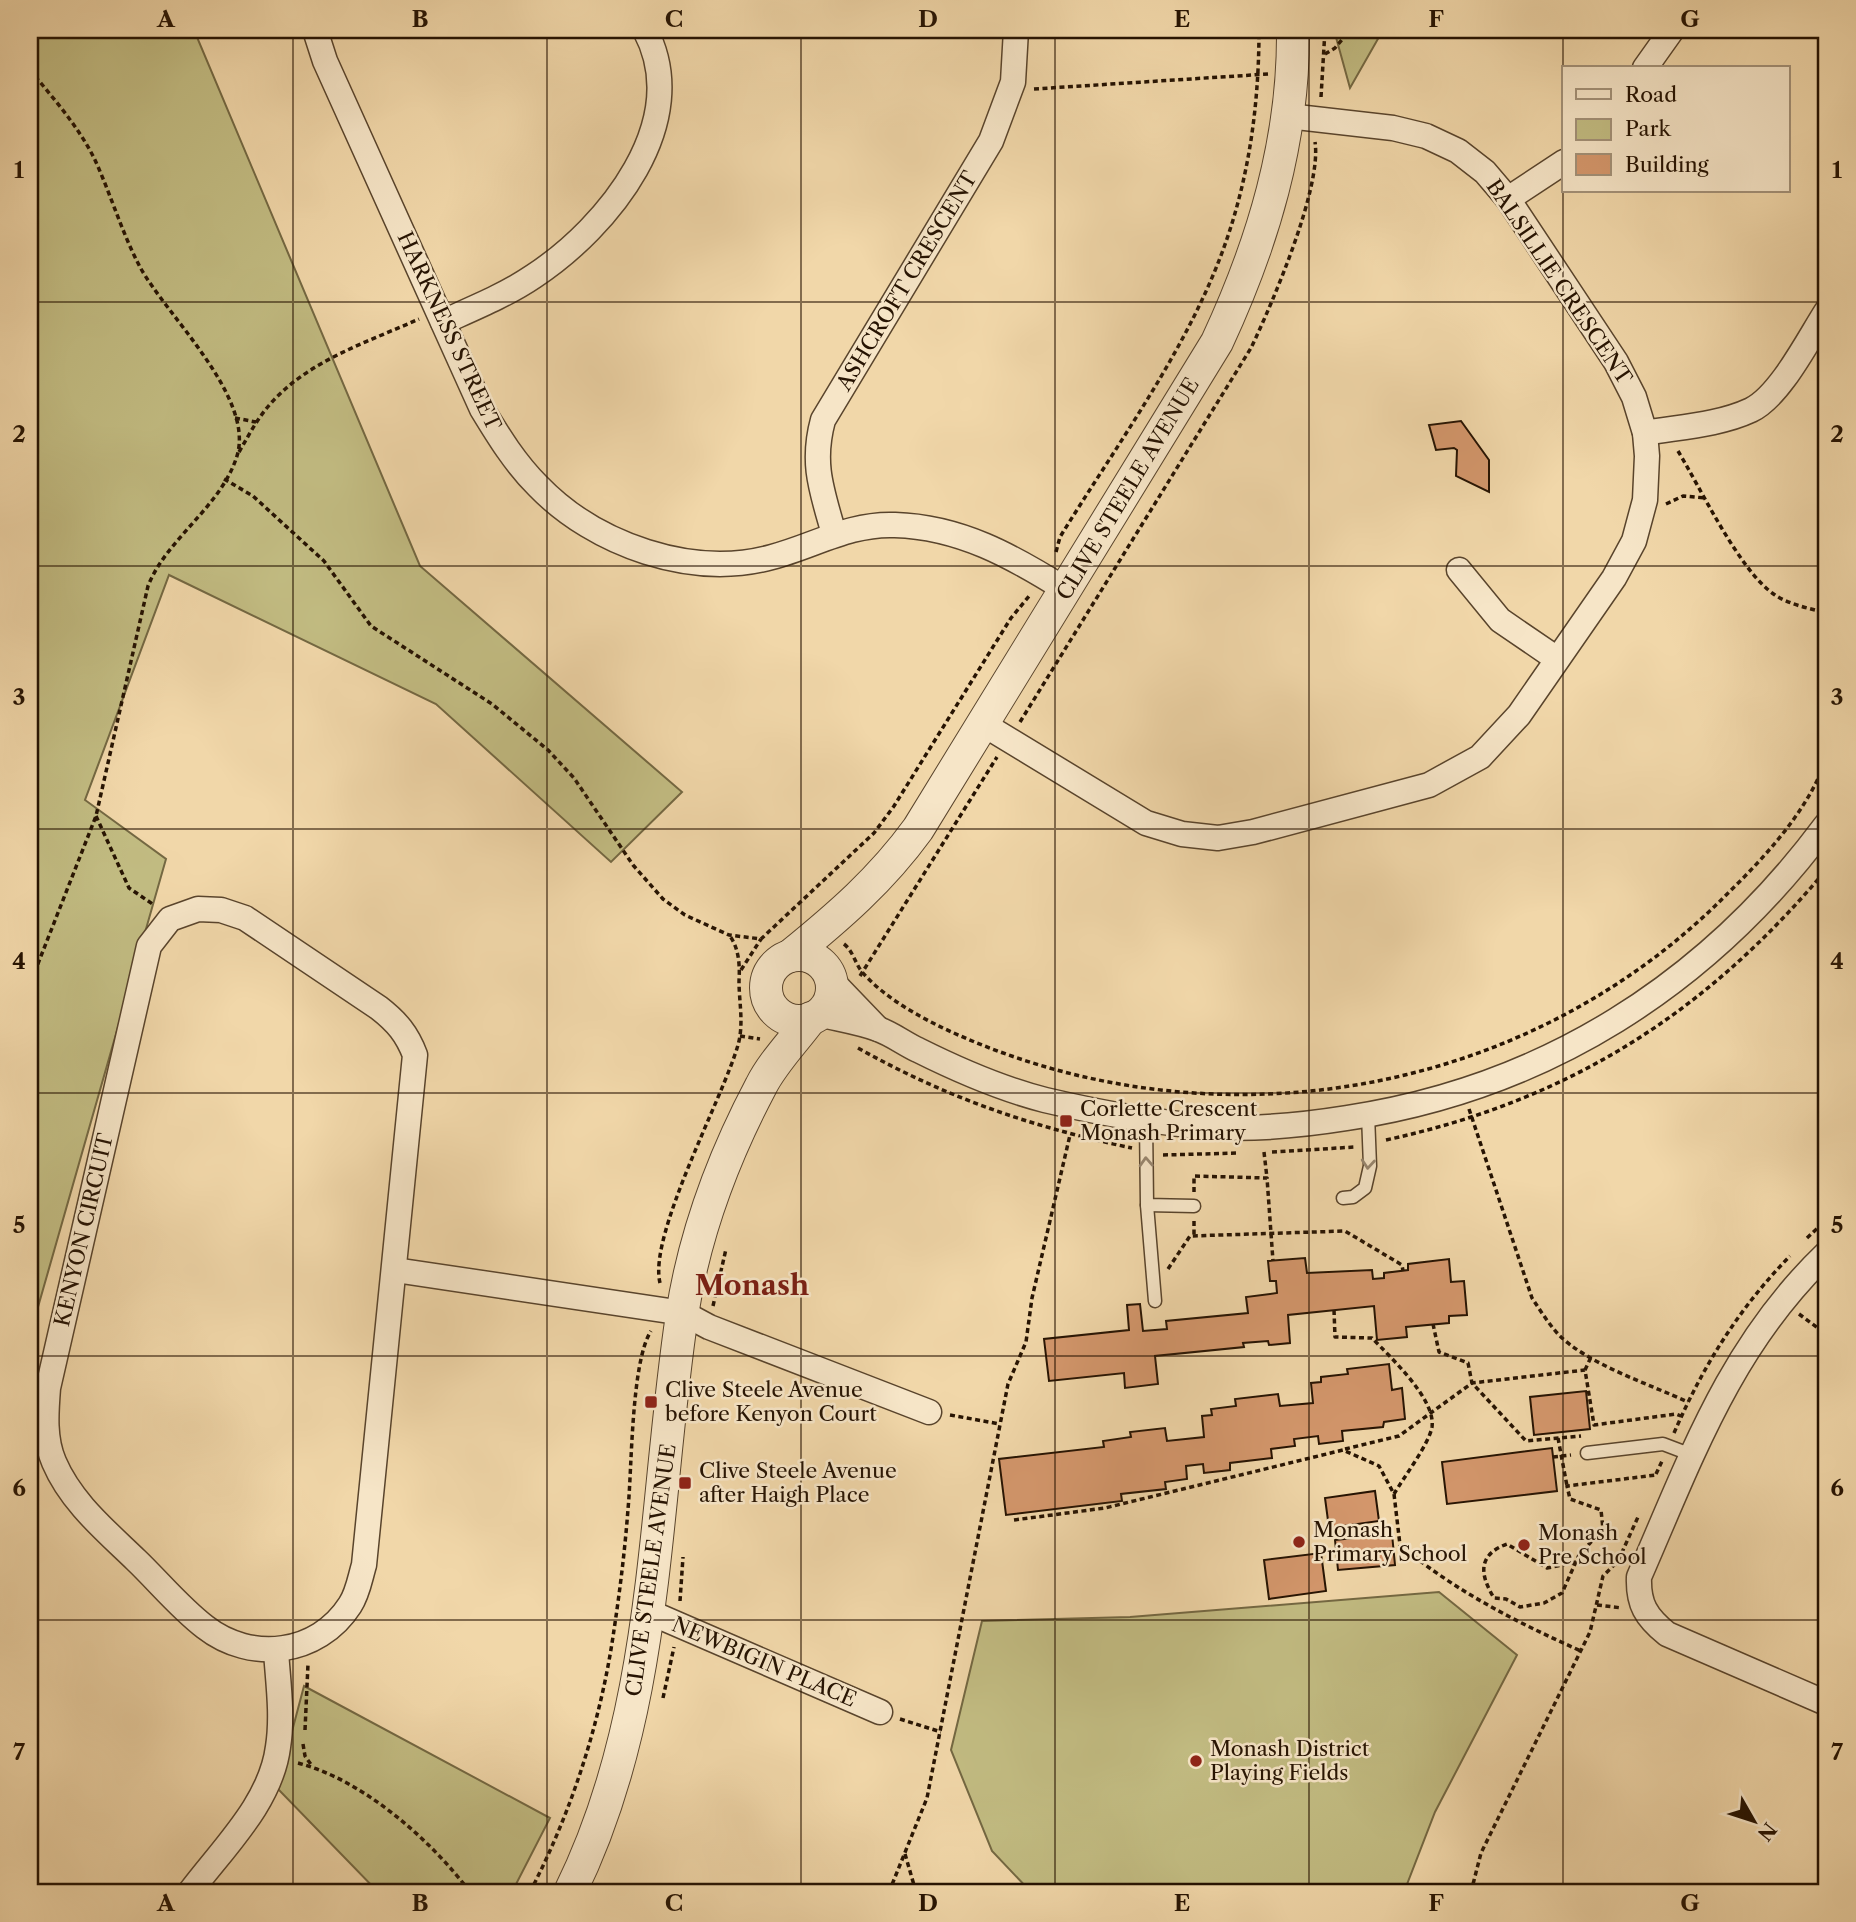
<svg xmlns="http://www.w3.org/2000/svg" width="1856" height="1922" font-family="'Libre Caslon Text',serif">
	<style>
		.green { fill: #c2bc82; stroke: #746842; stroke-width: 2 }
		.building { fill: #d4976c; stroke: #261302; stroke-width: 2 }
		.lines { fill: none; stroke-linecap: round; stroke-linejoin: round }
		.service-casing { stroke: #59442c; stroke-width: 15 }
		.minor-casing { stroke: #59442c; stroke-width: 27 }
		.tertiary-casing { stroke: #59442c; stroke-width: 34 }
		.path { stroke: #261302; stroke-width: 3.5; stroke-dasharray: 5 3.5; stroke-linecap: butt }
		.service { stroke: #f6e5c7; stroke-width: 12 }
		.minor { stroke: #f6e5c7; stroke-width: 24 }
		.tertiary { stroke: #f6e5c7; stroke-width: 32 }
		.oneway { stroke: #98866e }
		.grid { fill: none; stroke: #261302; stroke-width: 2; stroke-opacity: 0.55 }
		.poi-dot { fill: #8f2418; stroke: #f6e5c7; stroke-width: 2.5 }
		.labels { text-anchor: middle; stroke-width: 5; stroke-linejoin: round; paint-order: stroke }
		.street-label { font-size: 21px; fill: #261302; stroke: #f6e5c7 }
		.poi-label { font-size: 21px; fill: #261302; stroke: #f6e5c7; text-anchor: start }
		.district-label { font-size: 28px; font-weight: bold; fill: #7a1f14; stroke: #f6e5c7 }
		.neatline { fill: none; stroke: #261302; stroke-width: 2.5 }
		.grid-label { font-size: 23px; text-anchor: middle; font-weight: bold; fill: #261302 }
	</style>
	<rect width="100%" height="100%" fill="#f1d7a9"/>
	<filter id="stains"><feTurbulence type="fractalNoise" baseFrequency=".00286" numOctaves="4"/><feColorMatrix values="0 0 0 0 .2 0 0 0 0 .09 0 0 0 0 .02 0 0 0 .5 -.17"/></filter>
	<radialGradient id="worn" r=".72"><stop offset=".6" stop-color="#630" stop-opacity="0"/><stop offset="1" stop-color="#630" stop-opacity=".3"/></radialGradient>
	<g class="green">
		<polygon points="30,30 194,30 420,566 682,792 611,862 436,704 169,575 85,800 166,859 30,1335"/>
		<polygon points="1334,30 1383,30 1350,88"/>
		<polygon points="1439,1592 1517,1655 1435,1812 1404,1892 1031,1892 992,1851 951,1750 982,1621 1130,1617"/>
		<polygon points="304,1686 550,1818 512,1892 378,1892 277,1788"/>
	</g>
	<g class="building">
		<polygon points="1461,421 1489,460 1489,492 1456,476 1457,450 1454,448 1436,450 1429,425"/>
		<polygon points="1305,1258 1307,1273 1372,1270 1373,1279 1384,1278 1384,1273 1408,1270 1408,1264 1449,1259 1451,1282 1464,1281 1467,1315 1449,1316 1449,1323 1406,1327 1407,1337 1377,1340 1374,1306 1288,1315 1290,1343 1269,1345 1268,1341 1243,1343 1244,1347 1155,1356 1158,1384 1125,1388 1124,1373 1049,1381 1044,1339 1129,1330 1127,1305 1140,1304 1143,1331 1167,1329 1166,1321 1248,1313 1246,1297 1277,1293 1276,1281 1270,1281 1268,1261"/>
		<polygon points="1389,1364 1392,1390 1402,1388 1405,1419 1384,1422 1383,1427 1342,1431 1343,1441 1319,1444 1318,1436 1294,1439 1295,1446 1271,1449 1272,1458 1230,1463 1230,1470 1204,1473 1203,1464 1186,1466 1187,1479 1165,1482 1166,1489 1121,1494 1122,1501 1006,1515 999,1459 1104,1447 1103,1441 1131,1437 1130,1432 1165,1428 1167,1441 1204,1437 1202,1416 1212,1415 1211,1409 1236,1406 1235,1399 1278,1394 1280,1406 1313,1403 1311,1383 1321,1382 1321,1377 1348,1374 1347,1369"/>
		<polygon points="1586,1391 1590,1429 1534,1435 1530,1397"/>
		<polygon points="1552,1448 1557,1491 1447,1504 1442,1462"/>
		<polygon points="1375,1491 1379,1521 1329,1528 1325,1498"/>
		<polygon points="1392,1534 1395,1565 1338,1570 1335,1540"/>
		<polygon points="1321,1553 1326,1591 1269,1599 1264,1560"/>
	</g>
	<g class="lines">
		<g class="service-casing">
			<g id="service">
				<polyline points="1146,1121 1147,1205 1194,1206"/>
				<polyline points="1343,1198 1353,1197 1365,1188 1370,1166 1368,1115"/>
				<polyline points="1147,1205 1155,1301"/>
				<polyline points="1587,1453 1663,1444 1692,1455"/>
			</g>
		</g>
		<g class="minor-casing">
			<g id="minor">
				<path d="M315,30L325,61L482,409C499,437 515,463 538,486C595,545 692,579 772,557C814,546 850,523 895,525C960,527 1012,556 1066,590"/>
				<polyline points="1645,68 1672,30"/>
				<polyline points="1508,199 1564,162"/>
				<path d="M443,322C474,308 506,295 534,276C608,227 694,122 645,30"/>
				<path d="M1645,433C1679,427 1719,425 1751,410C1780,396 1808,340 1826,312"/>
				<path d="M834,534C822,491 811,464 823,420L991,141L1013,82L1016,30"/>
				<polyline points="1459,570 1500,620 1557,659"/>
				<polyline points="983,724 1146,823 1182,834 1218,838 1253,832 1429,785 1480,757 1519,715 1614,578 1634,541 1645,500 1647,456 1645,433 1634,397 1616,362 1508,199 1485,172 1458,151 1426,136 1393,128 1288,116"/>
				<path d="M198,909L221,910L245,918L379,1008C397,1022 407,1034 415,1055L364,1565C360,1578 358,1593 350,1605C318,1655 251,1663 205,1627C180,1608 158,1581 136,1560C105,1530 71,1502 54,1462C44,1439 46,1413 48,1388L149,946L170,919Z"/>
				<polyline points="831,980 878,1029"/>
				<path d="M818,1014C838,1019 859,1022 878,1029C892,1034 905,1044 918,1050C958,1070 1002,1089 1045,1100C1100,1113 1155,1123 1212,1127C1257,1130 1303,1125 1347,1118C1545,1088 1707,985 1826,825"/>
				<path d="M1826,1254C1730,1346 1691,1458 1639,1577C1638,1604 1646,1617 1667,1634L1826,1703"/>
				<polyline points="395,1270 683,1313 709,1327 929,1412"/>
				<polyline points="649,1612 880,1712"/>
				<path d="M190,1892C222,1849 271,1803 278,1747C283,1715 278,1682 276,1651"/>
			</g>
		</g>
		<g class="tertiary-casing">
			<g id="tertiary">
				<circle cx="799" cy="988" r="33"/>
				<path d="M790,956C838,917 881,880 918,829L1217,342C1263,243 1294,141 1293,30"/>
				<path d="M570,1892C659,1712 653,1509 682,1315C694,1236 724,1156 761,1086C773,1062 795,1040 811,1018"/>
			</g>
		</g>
		<g class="path">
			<polyline points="1325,54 1335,48 1350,30"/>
			<path d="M30,70C53,98 79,127 95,160C111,195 122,233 140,267C166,315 255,397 237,456C221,507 167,538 148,586L96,816L30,984"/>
			<polyline points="1034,89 1268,74"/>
			<polyline points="1321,97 1325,30"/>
			<polyline points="235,418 256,422"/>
			<path d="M1678,451C1701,489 1740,572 1775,595C1790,605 1809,608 1826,613"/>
			<path d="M239,452C249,435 258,417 272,402C310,360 368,342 419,319"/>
			<polyline points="224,479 253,496 324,561 371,626 492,704 548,750 574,778 633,865 663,899 685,915 729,935 761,939 874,833 894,806 1011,618 1030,595"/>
			<polyline points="1666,504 1683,496 1705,498"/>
			<path d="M1056,552L1060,537C1116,446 1186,351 1223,250C1249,179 1259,105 1259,30"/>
			<path d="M1020,722L1251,348C1272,304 1322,188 1315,142"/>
			<polyline points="96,816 129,888 154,905"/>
			<path d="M844,944C853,951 855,963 862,972C883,996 914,1014 943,1028C1199,1149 1510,1103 1715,906C1758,864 1805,817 1826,760"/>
			<polyline points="741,970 761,939"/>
			<polyline points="860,976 997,757"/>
			<polyline points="740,1036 760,1039"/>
			<path d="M858,1048C947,1098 1032,1127 1132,1148"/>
			<path d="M1469,1109L1532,1298C1540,1310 1548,1323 1558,1334C1587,1364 1649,1384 1688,1402"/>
			<path d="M1386,1140C1570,1100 1706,1013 1826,870"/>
			<polyline points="1264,1152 1267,1178"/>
			<polyline points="1272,1152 1355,1147"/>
			<polyline points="1163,1155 1239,1153"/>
			<polyline points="1194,1192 1194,1176 1267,1178 1273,1261"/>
			<polyline points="1194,1221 1194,1236"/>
			<polyline points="1807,1238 1826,1220"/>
			<polyline points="1168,1269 1190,1236 1345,1231 1402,1265 1403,1271"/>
			<path d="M660,1283C648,1235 723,1098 738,1045C744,1024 739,1002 739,981C740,966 739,947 729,935"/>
			<polyline points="713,1306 726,1249"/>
			<path d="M1334,1310L1335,1337L1372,1338C1390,1357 1436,1399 1432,1427C1429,1444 1404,1477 1394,1494"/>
			<polyline points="1799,1314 1826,1334"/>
			<polyline points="1433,1324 1439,1352 1468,1363 1472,1383 1526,1441 1581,1436"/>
			<polyline points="1585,1370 1591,1357"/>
			<polyline points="950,1415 1000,1424"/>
			<path d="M1674,1433C1703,1366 1739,1308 1790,1256"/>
			<polyline points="1558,1438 1567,1486"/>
			<polyline points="1345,1449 1399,1436 1472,1383 1585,1370 1594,1425 1676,1414 1681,1416"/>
			<polyline points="1553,1457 1571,1455"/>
			<polyline points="1656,1474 1663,1459"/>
			<path d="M1014,1520L1105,1508L1343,1450L1379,1466L1394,1494L1400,1545C1455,1591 1516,1622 1581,1651"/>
			<path d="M1576,1562L1547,1568L1507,1544C1477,1555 1480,1575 1494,1598L1506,1599L1520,1607L1544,1603L1562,1593L1579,1555L1603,1529L1601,1510L1570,1499L1567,1486L1656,1475"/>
			<polyline points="680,1601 683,1557"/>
			<polyline points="1597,1605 1622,1608"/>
			<polyline points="663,1698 674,1647"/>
			<polyline points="900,1719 941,1732"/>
			<polyline points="305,1730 308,1664"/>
			<polyline points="303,1744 305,1756 312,1766"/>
			<path d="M298,1763C363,1780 430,1839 470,1892"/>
			<polyline points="905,1854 916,1892"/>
			<path d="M530,1892C572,1811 601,1721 614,1630C620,1590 625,1549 628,1509C632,1469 631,1362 651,1331"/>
			<polyline points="889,1892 927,1798 1008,1384 1026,1342 1032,1298 1070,1135"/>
			<polyline points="1471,1892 1481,1853 1590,1632 1603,1576 1618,1561 1638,1517"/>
		</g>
		<use href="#service" class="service"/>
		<use href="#minor" class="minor"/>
		<use href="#tertiary" class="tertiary"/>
	</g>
	<defs><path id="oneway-chevron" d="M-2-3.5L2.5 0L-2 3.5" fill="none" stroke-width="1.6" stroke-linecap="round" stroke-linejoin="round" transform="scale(1.75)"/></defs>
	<g class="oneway">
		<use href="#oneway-chevron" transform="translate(1146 1162) rotate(-93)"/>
		<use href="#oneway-chevron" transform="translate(1368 1164) rotate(95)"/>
	</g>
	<path class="grid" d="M293,30V1892M547,30V1892M801,30V1892M1055,30V1892M1309,30V1892M1563,30V1892M30,302H1826M30,566H1826M30,829H1826M30,1093H1826M30,1356H1826M30,1620H1826"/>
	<g class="poi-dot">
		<rect x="1059" y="1114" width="14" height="14" rx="3.5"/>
		<rect x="644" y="1395" width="14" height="14" rx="3.5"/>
		<rect x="678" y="1476" width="14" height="14" rx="3.5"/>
		<circle cx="1299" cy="1542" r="7"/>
		<circle cx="1524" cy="1545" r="7"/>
		<circle cx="1196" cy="1761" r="7"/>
	</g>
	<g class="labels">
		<g class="street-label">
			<text transform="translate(907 281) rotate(-59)" y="7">ASHCROFT CRESCENT</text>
			<text transform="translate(1559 282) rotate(56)" y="7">BALSILLIE CRESCENT</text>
			<text transform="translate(449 331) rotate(65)" y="7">HARKNESS STREET</text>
			<text transform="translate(1128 489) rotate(-59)" y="7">CLIVE STEELE AVENUE</text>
			<text transform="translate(84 1230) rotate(-77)" y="7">KENYON CIRCUIT</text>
			<text transform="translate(651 1570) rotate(-82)" y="7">CLIVE STEELE AVENUE</text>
			<text transform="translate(764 1662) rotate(23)" y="7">NEWBIGIN PLACE</text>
		</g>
		<g class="poi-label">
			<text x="1080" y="1116">Corlette Crescent<tspan x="1080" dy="24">Monash Primary</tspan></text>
			<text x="665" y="1397">Clive Steele Avenue<tspan x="665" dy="24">before Kenyon Court</tspan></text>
			<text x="699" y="1478">Clive Steele Avenue<tspan x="699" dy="24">after Haigh Place</tspan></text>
			<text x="1313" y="1537">Monash<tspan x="1313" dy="24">Primary School</tspan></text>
			<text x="1538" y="1540">Monash<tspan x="1538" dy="24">Pre School</tspan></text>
			<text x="1210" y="1756">Monash District<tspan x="1210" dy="24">Playing Fields</tspan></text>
		</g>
		<g class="district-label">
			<text x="752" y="1295">Monash</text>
		</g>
	</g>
	<rect width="1856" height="1922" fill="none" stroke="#f1d7a9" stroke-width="77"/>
	<rect x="1562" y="66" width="228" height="126" fill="#f6e5c7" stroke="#a39178" stroke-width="2"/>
	<rect x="1576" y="89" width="35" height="10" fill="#f6e5c7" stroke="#a39178" stroke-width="2"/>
	<text x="1625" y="102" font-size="21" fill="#261302">Road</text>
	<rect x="1576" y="119" width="35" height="21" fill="#c2bc82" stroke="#a39178" stroke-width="2"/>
	<text x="1625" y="136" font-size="21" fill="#261302">Park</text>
	<rect x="1576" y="154" width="35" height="21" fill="#d4976c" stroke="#a39178" stroke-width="2"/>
	<text x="1625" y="172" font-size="21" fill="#261302">Building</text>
	<g transform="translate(1754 1821) rotate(129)" stroke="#f6e5c7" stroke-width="5" paint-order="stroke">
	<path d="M0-5L12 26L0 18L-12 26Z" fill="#261302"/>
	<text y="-10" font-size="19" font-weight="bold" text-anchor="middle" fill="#261302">N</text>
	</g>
	<rect x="38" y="38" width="1780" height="1846" class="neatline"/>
	<g class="grid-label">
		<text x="166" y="27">A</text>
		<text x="420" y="27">B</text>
		<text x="674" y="27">C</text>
		<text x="928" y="27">D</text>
		<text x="1182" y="27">E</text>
		<text x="1436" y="27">F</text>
		<text x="1690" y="27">G</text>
		<text x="19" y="178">1</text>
		<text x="1837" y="178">1</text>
		<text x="19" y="442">2</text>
		<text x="1837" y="442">2</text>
		<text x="19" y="705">3</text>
		<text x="1837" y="705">3</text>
		<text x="19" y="969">4</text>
		<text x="1837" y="969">4</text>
		<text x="19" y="1233">5</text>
		<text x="1837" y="1233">5</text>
		<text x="19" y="1496">6</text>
		<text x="1837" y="1496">6</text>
		<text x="19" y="1760">7</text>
		<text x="1837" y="1760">7</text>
		<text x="166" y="1911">A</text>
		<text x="420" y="1911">B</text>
		<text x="674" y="1911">C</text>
		<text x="928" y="1911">D</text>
		<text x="1182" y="1911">E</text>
		<text x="1436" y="1911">F</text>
		<text x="1690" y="1911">G</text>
	</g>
	<rect width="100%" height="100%" filter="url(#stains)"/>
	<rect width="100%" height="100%" fill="url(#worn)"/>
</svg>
